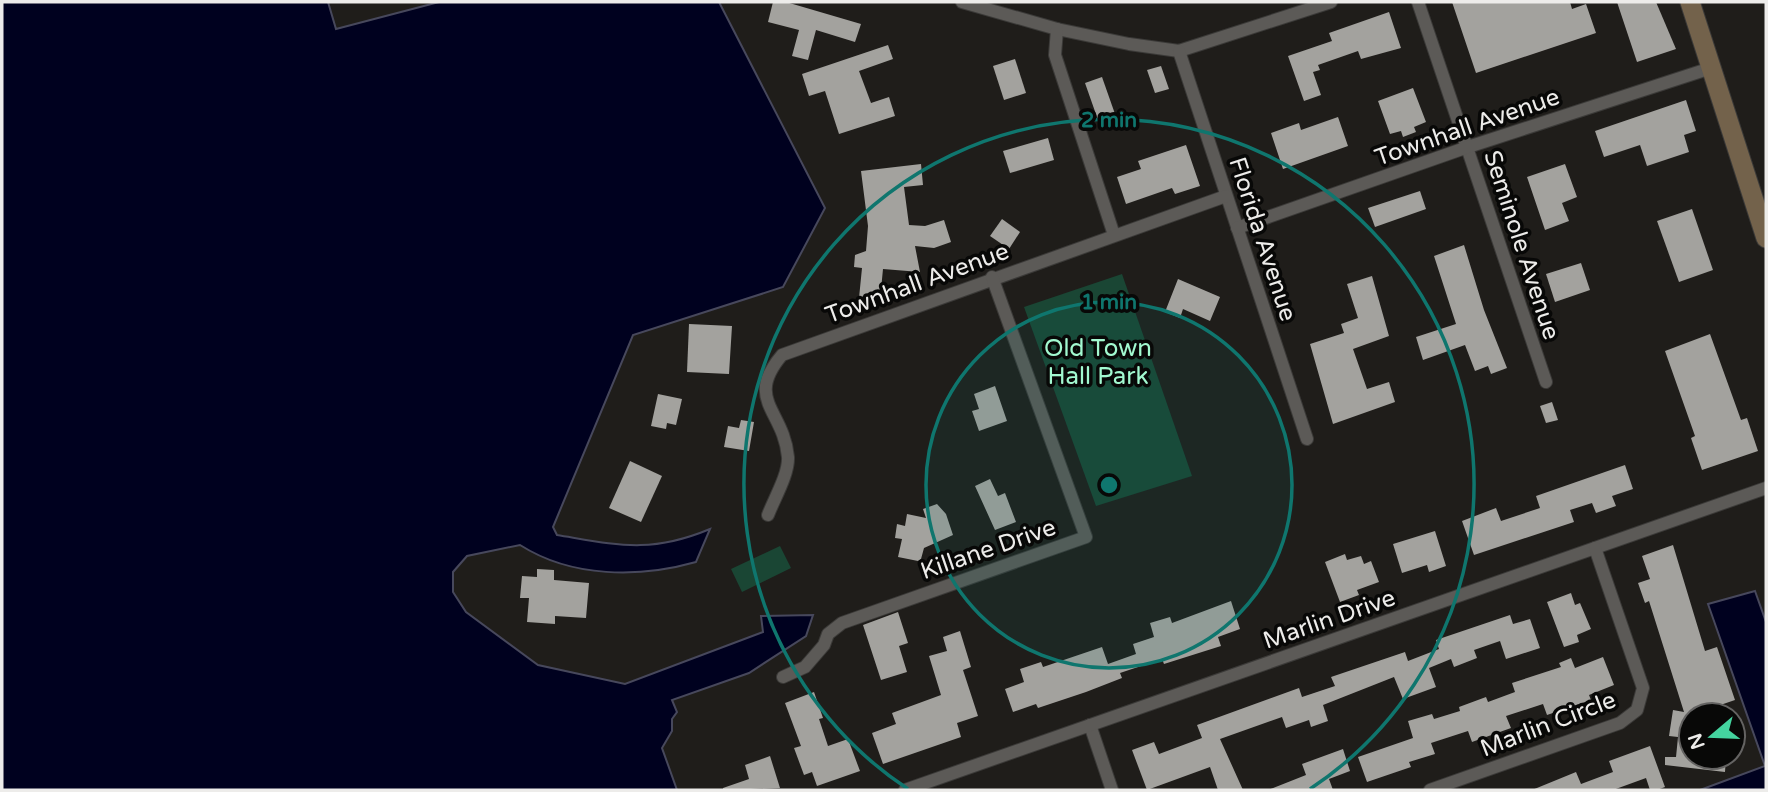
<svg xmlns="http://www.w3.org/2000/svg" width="1768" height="792" font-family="'Varela Round',sans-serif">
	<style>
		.green { fill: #1a4634 }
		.water { fill: #00011f; stroke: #47485c; stroke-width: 2 }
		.building { fill: #a3a29e }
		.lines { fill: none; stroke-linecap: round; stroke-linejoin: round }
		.street-casing { stroke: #3b3a38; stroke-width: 14 }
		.secondary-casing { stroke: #3b3a38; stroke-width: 21 }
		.street { stroke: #5c5a57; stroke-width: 12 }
		.secondary { stroke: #73624b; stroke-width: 19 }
		.ring { fill: none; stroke: #0f766e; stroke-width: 3.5 }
		.labels { text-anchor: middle; stroke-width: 7; stroke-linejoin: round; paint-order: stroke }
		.street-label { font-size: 24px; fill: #edecea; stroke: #080807 }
		.park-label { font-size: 24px; fill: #a2f9d0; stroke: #080807 }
		.centre { fill: #0f766e; stroke: #080807; stroke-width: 3.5 }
		.ring-label { font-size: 21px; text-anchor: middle; font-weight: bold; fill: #0f766e; stroke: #080807; stroke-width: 7; stroke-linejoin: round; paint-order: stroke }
	</style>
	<rect width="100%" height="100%" fill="#1f1d1a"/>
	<g class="green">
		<polygon points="1122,274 1192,476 1096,506 1024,307"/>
		<polygon points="780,546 791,568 742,592 731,569"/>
	</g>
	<g class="water">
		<path d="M2,2H328L336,29L439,2H719L825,208L783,287L633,335L553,527L557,535C618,545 650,554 710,529L696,562C639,578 572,578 520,545L467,556L453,572V592L466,612L538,665L625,684L763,632L761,616L813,615L806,636L749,673L672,700L677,712L672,719V731L662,748L677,790H2Z"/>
		<polygon points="1755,591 1766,622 1766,790 1700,790 1765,766 1708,604"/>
	</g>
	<g class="building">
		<polygon points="773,2 786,2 861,24 855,42 816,30 808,60 792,56 799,30 768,22"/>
		<polygon points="1452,2 1570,2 1572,9 1586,4 1596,33 1476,73"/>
		<polygon points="1617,2 1656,2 1676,49 1637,62"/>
		<polygon points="1389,12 1401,48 1361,59 1358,51 1318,65 1320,70 1313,72 1321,95 1304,101 1288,56 1332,41 1329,33"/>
		<polygon points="888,45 893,59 859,71 871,103 889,97 895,116 839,134 825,91 809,96 802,74"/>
		<polygon points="1015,59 1026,93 1004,100 993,66"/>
		<polygon points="1161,66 1169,89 1155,93 1147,70"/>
		<polygon points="1102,77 1115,114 1098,120 1085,83"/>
		<polygon points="1413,88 1426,122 1414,127 1416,132 1403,137 1401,131 1390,134 1378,101"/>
		<polygon points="1686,100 1696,131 1684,135 1689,152 1647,166 1640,145 1604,157 1595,131"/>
		<polygon points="1338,117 1348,146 1283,169 1271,133 1299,123 1301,130"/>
		<polygon points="1048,138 1054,160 1010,173 1003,151"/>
		<polygon points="1186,145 1200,186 1175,194 1172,188 1126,204 1117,177 1141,169 1138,161"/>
		<polygon points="921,164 923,185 904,187 909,225 925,226 944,220 951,242 934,248 915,246 920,272 883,269 880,300 859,298 862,268 854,267 855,255 866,251 868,226 861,171"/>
		<polygon points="1565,164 1577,197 1562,203 1569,221 1545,230 1527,177"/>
		<polygon points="1420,191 1426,209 1375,227 1368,208"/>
		<polygon points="1692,209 1713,270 1679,282 1657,221"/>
		<polygon points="1002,219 1020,232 1009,249 990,236"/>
		<polygon points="1464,245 1484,310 1507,368 1491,374 1488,366 1475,371 1465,345 1423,360 1416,337 1456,324 1434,256"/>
		<polygon points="1581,263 1590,290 1555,302 1546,274"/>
		<polygon points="1372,276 1389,336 1353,349 1367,389 1389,382 1395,402 1333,424 1310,344 1344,333 1341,324 1358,318 1347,284"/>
		<polygon points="1178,279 1220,297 1210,321 1183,309 1180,318 1165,312"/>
		<polygon points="689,324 732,326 729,374 687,372"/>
		<polygon points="1710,334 1741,420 1747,418 1758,451 1702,470 1691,438 1695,436 1665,351"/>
		<polygon points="995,386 1007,421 979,431 972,411 979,409 974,394"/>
		<polygon points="658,394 682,399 676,425 667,423 666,429 651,426"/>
		<polygon points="1552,402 1558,420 1546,423 1540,406"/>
		<polygon points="741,420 754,422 749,451 724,447 728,426 739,428"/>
		<polygon points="630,461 662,476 641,522 609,508"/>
		<polygon points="1625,465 1633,489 1612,496 1616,506 1596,513 1592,503 1570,510 1574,522 1474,555 1462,521 1496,508 1501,521 1540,508 1536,496"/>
		<polygon points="990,479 998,496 1005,493 1016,522 995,530 975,486"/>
		<polygon points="937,504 946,514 953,535 924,548 921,559 918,561 898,557 902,539 895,538 897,524 905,526 907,514 926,518 923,509"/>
		<polygon points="1435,531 1446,566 1429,572 1427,565 1402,573 1393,544"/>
		<polygon points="1673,545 1705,651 1717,647 1735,700 1691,715 1691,757 1726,757 1725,772 1665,765 1665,757 1676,757 1678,737 1669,736 1673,710 1684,712 1649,601 1645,603 1638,583 1650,579 1642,556"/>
		<polygon points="1345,554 1347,560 1361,556 1364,564 1371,561 1379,582 1357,590 1359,595 1340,602 1325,562"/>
		<polygon points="537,569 554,570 554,580 589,583 586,618 555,616 555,624 527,622 529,598 520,598 522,576 537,577"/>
		<polygon points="1571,593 1575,605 1580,603 1591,629 1577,635 1579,642 1564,647 1547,602"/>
		<polygon points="1231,601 1240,629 1218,637 1221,646 1164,664 1162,659 1120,673 1122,678 1086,692 1038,708 1036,704 1013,712 1005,689 1024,682 1020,669 1041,662 1043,667 1102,647 1108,664 1136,654 1133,644 1154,637 1150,623 1170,617 1172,623"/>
		<polygon points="898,612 908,643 899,646 907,672 881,680 863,625"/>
		<polygon points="1510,615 1513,624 1530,619 1540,648 1506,659 1500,641 1474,650 1477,658 1454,667 1451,659 1429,668 1436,687 1403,699 1394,677 1323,705 1328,721 1311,727 1309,720 1286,728 1282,717 1220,739 1243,790 1218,790 1210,767 1147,790 1132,750 1154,742 1159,754 1202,738 1197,725 1299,688 1302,697 1335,686 1331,677 1405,652 1408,661 1439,649 1436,640"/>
		<polygon points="960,631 971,667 963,670 978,716 957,723 961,737 883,764 872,733 896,724 892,713 941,695 929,656 947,651 943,637"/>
		<polygon points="1603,657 1614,685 1589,695 1591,700 1547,715 1543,704 1506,716 1511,728 1472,742 1468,731 1431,743 1435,754 1409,762 1411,767 1367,782 1358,757 1413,738 1408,721 1432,714 1434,719 1460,711 1459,707 1486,697 1488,702 1515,692 1512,683 1561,667 1559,663 1571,658 1575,668"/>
		<polygon points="814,692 823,718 819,719 828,746 848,739 860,771 817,786 812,772 804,775 794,748 801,746 785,703"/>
		<polygon points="1650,746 1665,787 1657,790 1650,790 1646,778 1613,790 1532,790 1576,772 1581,784 1613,772 1609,761"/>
		<polygon points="1343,749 1350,771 1329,779 1333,790 1268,790 1306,775 1302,764"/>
		<polygon points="770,756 780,788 723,790 723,788 749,779 745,765"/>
	</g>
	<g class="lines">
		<g class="street-casing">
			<g id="street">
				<polyline points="962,2 1057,29 1129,44 1179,51 1331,2"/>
				<polyline points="1418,2 1546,382"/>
				<polyline points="1057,29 1055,55 1114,235"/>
				<polyline points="1179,51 1307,439"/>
				<polyline points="1237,228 1468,147 1711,68"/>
				<path d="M768,515C774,499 789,474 788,457C784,410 744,400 782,355L1226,196"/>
				<polyline points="783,677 805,667 824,645 828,634 842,623 1086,537 992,277"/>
				<polyline points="1090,725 1112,790"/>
				<polyline points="905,790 1766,488"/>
				<polyline points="1430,790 1620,723 1637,710 1643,688 1595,548"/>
			</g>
		</g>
		<g class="secondary-casing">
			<polyline id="secondary" points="1690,2 1766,238"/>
		</g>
		<use href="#street" class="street"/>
		<use href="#secondary" class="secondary"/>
	</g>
	<circle cx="1109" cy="485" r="183" fill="#0f766e" fill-opacity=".12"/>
	<g class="ring">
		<circle cx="1109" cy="485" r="183"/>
		<path d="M908 789A365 365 0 1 1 1310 789"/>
	</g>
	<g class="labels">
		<g class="street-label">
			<text transform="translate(1467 127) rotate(-19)" y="8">Townhall Avenue</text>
			<text transform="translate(1263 239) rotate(72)" y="8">Florida Avenue</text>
			<text transform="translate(1522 245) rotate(72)" y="8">Seminole Avenue</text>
			<text transform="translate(917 283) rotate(-20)" y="8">Townhall Avenue</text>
			<text transform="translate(988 549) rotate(-19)" y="8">Killane Drive</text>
			<text transform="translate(1329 619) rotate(-19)" y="8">Marlin Drive</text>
			<text transform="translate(1548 724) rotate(-21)" y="8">Marlin Circle</text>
		</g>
		<g class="park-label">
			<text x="1098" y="356">Old Town<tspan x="1098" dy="28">Hall Park</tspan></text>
		</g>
	</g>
	<circle cx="1109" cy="485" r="10" class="centre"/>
	<g class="ring-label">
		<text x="1109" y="127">2 min</text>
		<text x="1109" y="309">1 min</text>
	</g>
	<rect width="1768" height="792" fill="none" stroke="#edecea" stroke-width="7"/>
	<g transform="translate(1712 736) rotate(251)"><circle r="33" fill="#080807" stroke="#646362" stroke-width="2"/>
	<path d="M0-5L12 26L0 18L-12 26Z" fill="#44d49f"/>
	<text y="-10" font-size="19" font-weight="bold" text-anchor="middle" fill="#edecea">N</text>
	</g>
</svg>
